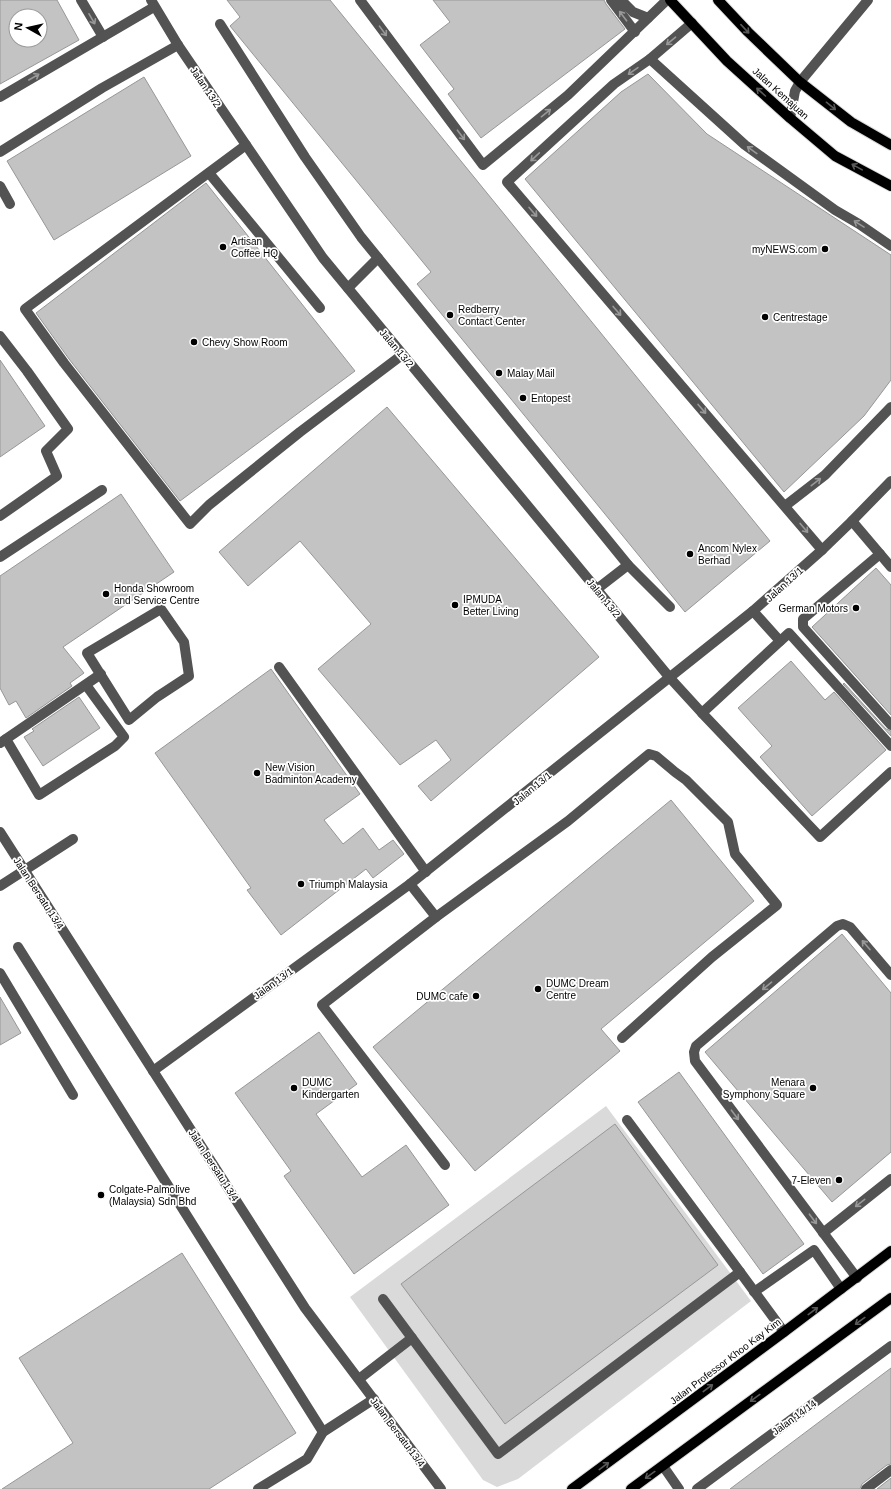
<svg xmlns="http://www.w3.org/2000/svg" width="891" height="1489" font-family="Arial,sans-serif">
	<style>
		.green { fill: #dadada }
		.building { fill: #c3c3c3; stroke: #979797; fill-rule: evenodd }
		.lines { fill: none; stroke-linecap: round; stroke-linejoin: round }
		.major-casing { stroke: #dbdbdb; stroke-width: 12 }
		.minor { stroke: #535353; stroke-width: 10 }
		.major { stroke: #000; stroke-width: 10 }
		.oneway { stroke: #989898 }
		.oneway2 { stroke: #595959 }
		.poi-dot { fill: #000; stroke: #fff; stroke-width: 1.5 }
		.labels { text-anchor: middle; stroke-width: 3.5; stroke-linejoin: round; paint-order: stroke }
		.street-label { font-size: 10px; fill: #000; stroke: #fff }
		.poi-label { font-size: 10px; fill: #000; stroke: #fff; text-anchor: start }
	</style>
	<rect width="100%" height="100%" fill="#fff"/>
	<polygon class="green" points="606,1106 751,1301 518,1479 497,1487 483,1480 350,1297"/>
	<g class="building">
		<path d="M0,0H57L79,40L0,84ZM16,16H40V40H16Z"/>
		<polygon points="227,0 330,0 770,541 685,612 417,284 431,272 230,26 240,17"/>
		<polygon points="433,0 604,0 606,4 625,29 481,138 448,94 454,89 420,45 450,22"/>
		<polygon points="648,74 707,134 891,255 891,380 864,416 784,492 525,179 621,92"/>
		<polygon points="144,77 191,156 54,240 7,161"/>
		<polygon points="206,183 355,371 180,501 69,359 36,313"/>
		<polygon points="0,360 45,426 0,457"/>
		<polygon points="387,407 599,657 431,801 418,786 451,760 436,740 400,765 318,669 371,624 300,541 248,586 219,552"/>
		<polygon points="121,494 174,572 63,647 84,673 70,683 72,686 26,718 16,701 9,705 0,688 0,576"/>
		<polygon points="876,568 891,585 891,715 812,627"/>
		<polygon points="791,661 825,700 834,692 886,750 812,816 760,757 772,746 738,708"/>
		<polygon points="271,669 360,794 324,820 343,844 363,828 379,850 393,840 404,854 373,878 366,869 281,935 247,890 251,888 155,753"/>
		<polygon points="844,683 886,729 891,731 891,736 843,684"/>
		<polygon points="79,697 100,728 43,766 24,737 34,731 32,729"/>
		<polygon points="671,800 754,901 601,1029 620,1051 475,1171 373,1047"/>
		<polygon points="842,934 891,993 891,1152 832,1202 705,1052"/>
		<polygon points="0,997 21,1033 0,1045"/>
		<polygon points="319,1032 357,1084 316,1114 362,1177 406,1145 449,1205 354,1274 284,1176 291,1171 235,1093"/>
		<polygon points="679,1072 804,1244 763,1274 638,1102"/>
		<polygon points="615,1124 718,1265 505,1424 401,1284"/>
		<polygon points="182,1253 296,1433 209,1489 2,1489 73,1443 19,1358"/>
		<polygon points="891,1368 891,1464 887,1465 862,1484 860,1489 730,1489"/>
		<polygon points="891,1478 891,1489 877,1489"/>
	</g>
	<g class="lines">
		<g class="major-casing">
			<g id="major">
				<polyline points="670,0 727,61 790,118 835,156 891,186"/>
				<polyline points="718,0 748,32 800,82 851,122 891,145"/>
				<polyline points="572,1489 784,1332 891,1251"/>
				<polyline points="631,1489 891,1298"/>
			</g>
		</g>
		<g class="minor">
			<polyline points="81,0 103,37"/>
			<polyline points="151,0 178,45 323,258 670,678 702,713"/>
			<polyline points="360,0 483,165 568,95 667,0"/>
			<polyline points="611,0 635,32"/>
			<polyline points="621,0 633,12 648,18"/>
			<polyline points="220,24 305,157 361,237 628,565"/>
			<polyline points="650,59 692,23"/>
			<polyline points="0,97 154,7"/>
			<polyline points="790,118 795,91 800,82 868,0"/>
			<polyline points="246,145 25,309 64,363 190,524 209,505 300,432 402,355"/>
			<polyline points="0,152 102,88 178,45"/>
			<polyline points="209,173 320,308"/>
			<polyline points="0,186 10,204"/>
			<polyline points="348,288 378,258"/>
			<polyline points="0,336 27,371 68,429 46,451 57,476 0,516"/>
			<polyline points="785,506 825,475 891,407"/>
			<polyline points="852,521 891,567"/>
			<polyline points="822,550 507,182 614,84 650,59 745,145 835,210 859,224 891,246"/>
			<polyline points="880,554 803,619 803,627 891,725"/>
			<polyline points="0,557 102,490"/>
			<polyline points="597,589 628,565 670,607"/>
			<polygon points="161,609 184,642 189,676 157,697 129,720 87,653"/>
			<polyline points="753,611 780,641"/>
			<polyline points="279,667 426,872"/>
			<polyline points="6,739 39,795 115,746 124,737 86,685"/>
			<polyline points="0,743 101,674"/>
			<polyline points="891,746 789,633 702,713 820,837 891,772"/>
			<polyline points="0,832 305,1308 441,1489"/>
			<polyline points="410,884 436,917 322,1005 445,1165"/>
			<polyline points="0,886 73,839"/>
			<polyline points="436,917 568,821 649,754 656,756 675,772 686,780 728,822 735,854 777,905 712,957 622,1038"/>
			<polyline points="18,947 323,1432"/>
			<polyline points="0,973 73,1095"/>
			<polyline points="153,1071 410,884 753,611 822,550 852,521 891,481"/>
			<polyline points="823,1233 891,1179"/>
			<polyline points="740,1272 784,1332"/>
			<polyline points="857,1278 695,1061 694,1052 696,1046 837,926 843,924 850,927 891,975"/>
			<polyline points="754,1292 814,1250 841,1289"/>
			<polyline points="383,1299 498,1454 740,1272 627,1120"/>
			<polyline points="359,1379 412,1338"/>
			<polyline points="663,1466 679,1489"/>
			<polyline points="258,1489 307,1459 323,1432 374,1399"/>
			<polyline points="697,1489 891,1346"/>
			<polyline points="866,1489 891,1470"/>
		</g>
		<use href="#major" class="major"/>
	</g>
	<defs><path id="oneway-shaft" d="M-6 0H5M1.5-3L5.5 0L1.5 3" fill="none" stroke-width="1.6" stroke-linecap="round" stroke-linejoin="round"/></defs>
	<g class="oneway">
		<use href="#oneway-shaft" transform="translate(623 16) rotate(-127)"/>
		<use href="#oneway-shaft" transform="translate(92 19) rotate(60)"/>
		<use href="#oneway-shaft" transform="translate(383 31) rotate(54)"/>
		<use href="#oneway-shaft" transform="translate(671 41) rotate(140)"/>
		<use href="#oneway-shaft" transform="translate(633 71) rotate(145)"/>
		<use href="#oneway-shaft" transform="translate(34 77) rotate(-30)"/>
		<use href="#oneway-shaft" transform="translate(546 113) rotate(-39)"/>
		<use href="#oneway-shaft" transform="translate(461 135) rotate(53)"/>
		<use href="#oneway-shaft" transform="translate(752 150) rotate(-144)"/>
		<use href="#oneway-shaft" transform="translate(535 157) rotate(137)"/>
		<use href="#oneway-shaft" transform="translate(533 212) rotate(49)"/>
		<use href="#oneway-shaft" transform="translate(859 224) rotate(-148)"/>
		<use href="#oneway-shaft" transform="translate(617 311) rotate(49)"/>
		<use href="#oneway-shaft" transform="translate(702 409) rotate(49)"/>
		<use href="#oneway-shaft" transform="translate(816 482) rotate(-38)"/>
		<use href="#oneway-shaft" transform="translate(804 528) rotate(50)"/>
		<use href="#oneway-shaft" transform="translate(866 945) rotate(-131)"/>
		<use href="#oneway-shaft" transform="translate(767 986) rotate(140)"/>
		<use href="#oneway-shaft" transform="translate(735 1115) rotate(53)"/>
		<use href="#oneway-shaft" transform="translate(860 1203) rotate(142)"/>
		<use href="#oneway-shaft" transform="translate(813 1219) rotate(53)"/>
	</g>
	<g class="oneway2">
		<use href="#oneway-shaft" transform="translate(745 29) rotate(47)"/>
		<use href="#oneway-shaft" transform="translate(761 92) rotate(-138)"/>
		<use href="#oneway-shaft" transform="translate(831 106) rotate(39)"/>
		<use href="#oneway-shaft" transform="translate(857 167) rotate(-151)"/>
		<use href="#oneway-shaft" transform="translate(813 1311) rotate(-37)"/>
		<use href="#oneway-shaft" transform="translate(860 1321) rotate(144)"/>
		<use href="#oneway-shaft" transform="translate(708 1388) rotate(-37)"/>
		<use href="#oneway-shaft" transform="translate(755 1398) rotate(144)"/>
		<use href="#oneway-shaft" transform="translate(604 1466) rotate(-37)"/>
		<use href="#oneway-shaft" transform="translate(650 1475) rotate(144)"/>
	</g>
	<g class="poi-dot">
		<circle cx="223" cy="247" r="4"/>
		<circle cx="825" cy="249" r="4"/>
		<circle cx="450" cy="315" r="4"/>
		<circle cx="765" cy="317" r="4"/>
		<circle cx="194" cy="342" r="4"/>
		<circle cx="499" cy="373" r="4"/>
		<circle cx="523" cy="398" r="4"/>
		<circle cx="690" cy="554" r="4"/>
		<circle cx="106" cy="594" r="4"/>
		<circle cx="455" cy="605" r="4"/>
		<circle cx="856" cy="608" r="4"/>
		<circle cx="257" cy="773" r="4"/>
		<circle cx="301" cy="884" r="4"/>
		<circle cx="538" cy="989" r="4"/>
		<circle cx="476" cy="996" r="4"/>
		<circle cx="294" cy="1088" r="4"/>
		<circle cx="813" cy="1088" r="4"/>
		<circle cx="839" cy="1180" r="4"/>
		<circle cx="101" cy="1195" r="4"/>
	</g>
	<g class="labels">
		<g class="street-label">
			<text transform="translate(206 87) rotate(56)" y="4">Jalan 13/2</text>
			<text transform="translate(781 93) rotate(42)" y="4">Jalan Kemajuan</text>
			<text transform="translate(397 348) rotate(50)" y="4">Jalan 13/2</text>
			<text transform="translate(784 584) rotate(-42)" y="4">Jalan 13/1</text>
			<text transform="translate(604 598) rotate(51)" y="4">Jalan 13/2</text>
			<text transform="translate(532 788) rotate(-39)" y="4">Jalan 13/1</text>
			<text transform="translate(39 893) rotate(57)" y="4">Jalan Bersatu 13/4</text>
			<text transform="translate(273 983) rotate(-36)" y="4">Jalan 13/1</text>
			<text transform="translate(214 1165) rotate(57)" y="4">Jalan Bersatu 13/4</text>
			<text transform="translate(725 1361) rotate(-37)" y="4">Jalan Professor Khoo Kay Kim</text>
			<text transform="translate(794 1417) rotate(-36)" y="4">Jalan 14/14</text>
			<text transform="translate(398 1432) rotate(53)" y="4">Jalan Bersatu 13/4</text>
		</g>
		<g class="poi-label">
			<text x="231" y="245">Artisan<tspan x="231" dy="12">Coffee HQ</tspan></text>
			<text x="817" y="253" text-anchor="end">myNEWS.com</text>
			<text x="458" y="313">Redberry<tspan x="458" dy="12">Contact Center</tspan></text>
			<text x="773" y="321">Centrestage</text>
			<text x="202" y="346">Chevy Show Room</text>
			<text x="507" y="377">Malay Mail</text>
			<text x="531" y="402">Entopest</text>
			<text x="698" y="552">Ancom Nylex<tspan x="698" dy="12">Berhad</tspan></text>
			<text x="114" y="592">Honda Showroom<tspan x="114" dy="12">and Service Centre</tspan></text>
			<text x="463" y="603">IPMUDA<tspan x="463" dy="12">Better Living</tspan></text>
			<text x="848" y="612" text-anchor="end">German Motors</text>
			<text x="265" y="771">New Vision<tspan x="265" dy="12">Badminton Academy</tspan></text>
			<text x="309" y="888">Triumph Malaysia</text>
			<text x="546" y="987">DUMC Dream<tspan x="546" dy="12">Centre</tspan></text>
			<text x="468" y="1000" text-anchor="end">DUMC cafe</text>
			<text x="302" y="1086">DUMC<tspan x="302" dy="12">Kindergarten</tspan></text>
			<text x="805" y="1086" text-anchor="end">Menara<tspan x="805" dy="12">Symphony Square</tspan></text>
			<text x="831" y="1184" text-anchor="end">7-Eleven</text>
			<text x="109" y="1193">Colgate-Palmolive<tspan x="109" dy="12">(Malaysia) Sdn Bhd</tspan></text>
		</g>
	</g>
	<g transform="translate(28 28) rotate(278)"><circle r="19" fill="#ffffff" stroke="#999999"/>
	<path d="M0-3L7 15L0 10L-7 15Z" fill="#000000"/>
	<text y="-6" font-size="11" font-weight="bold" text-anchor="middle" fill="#000000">N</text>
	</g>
</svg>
